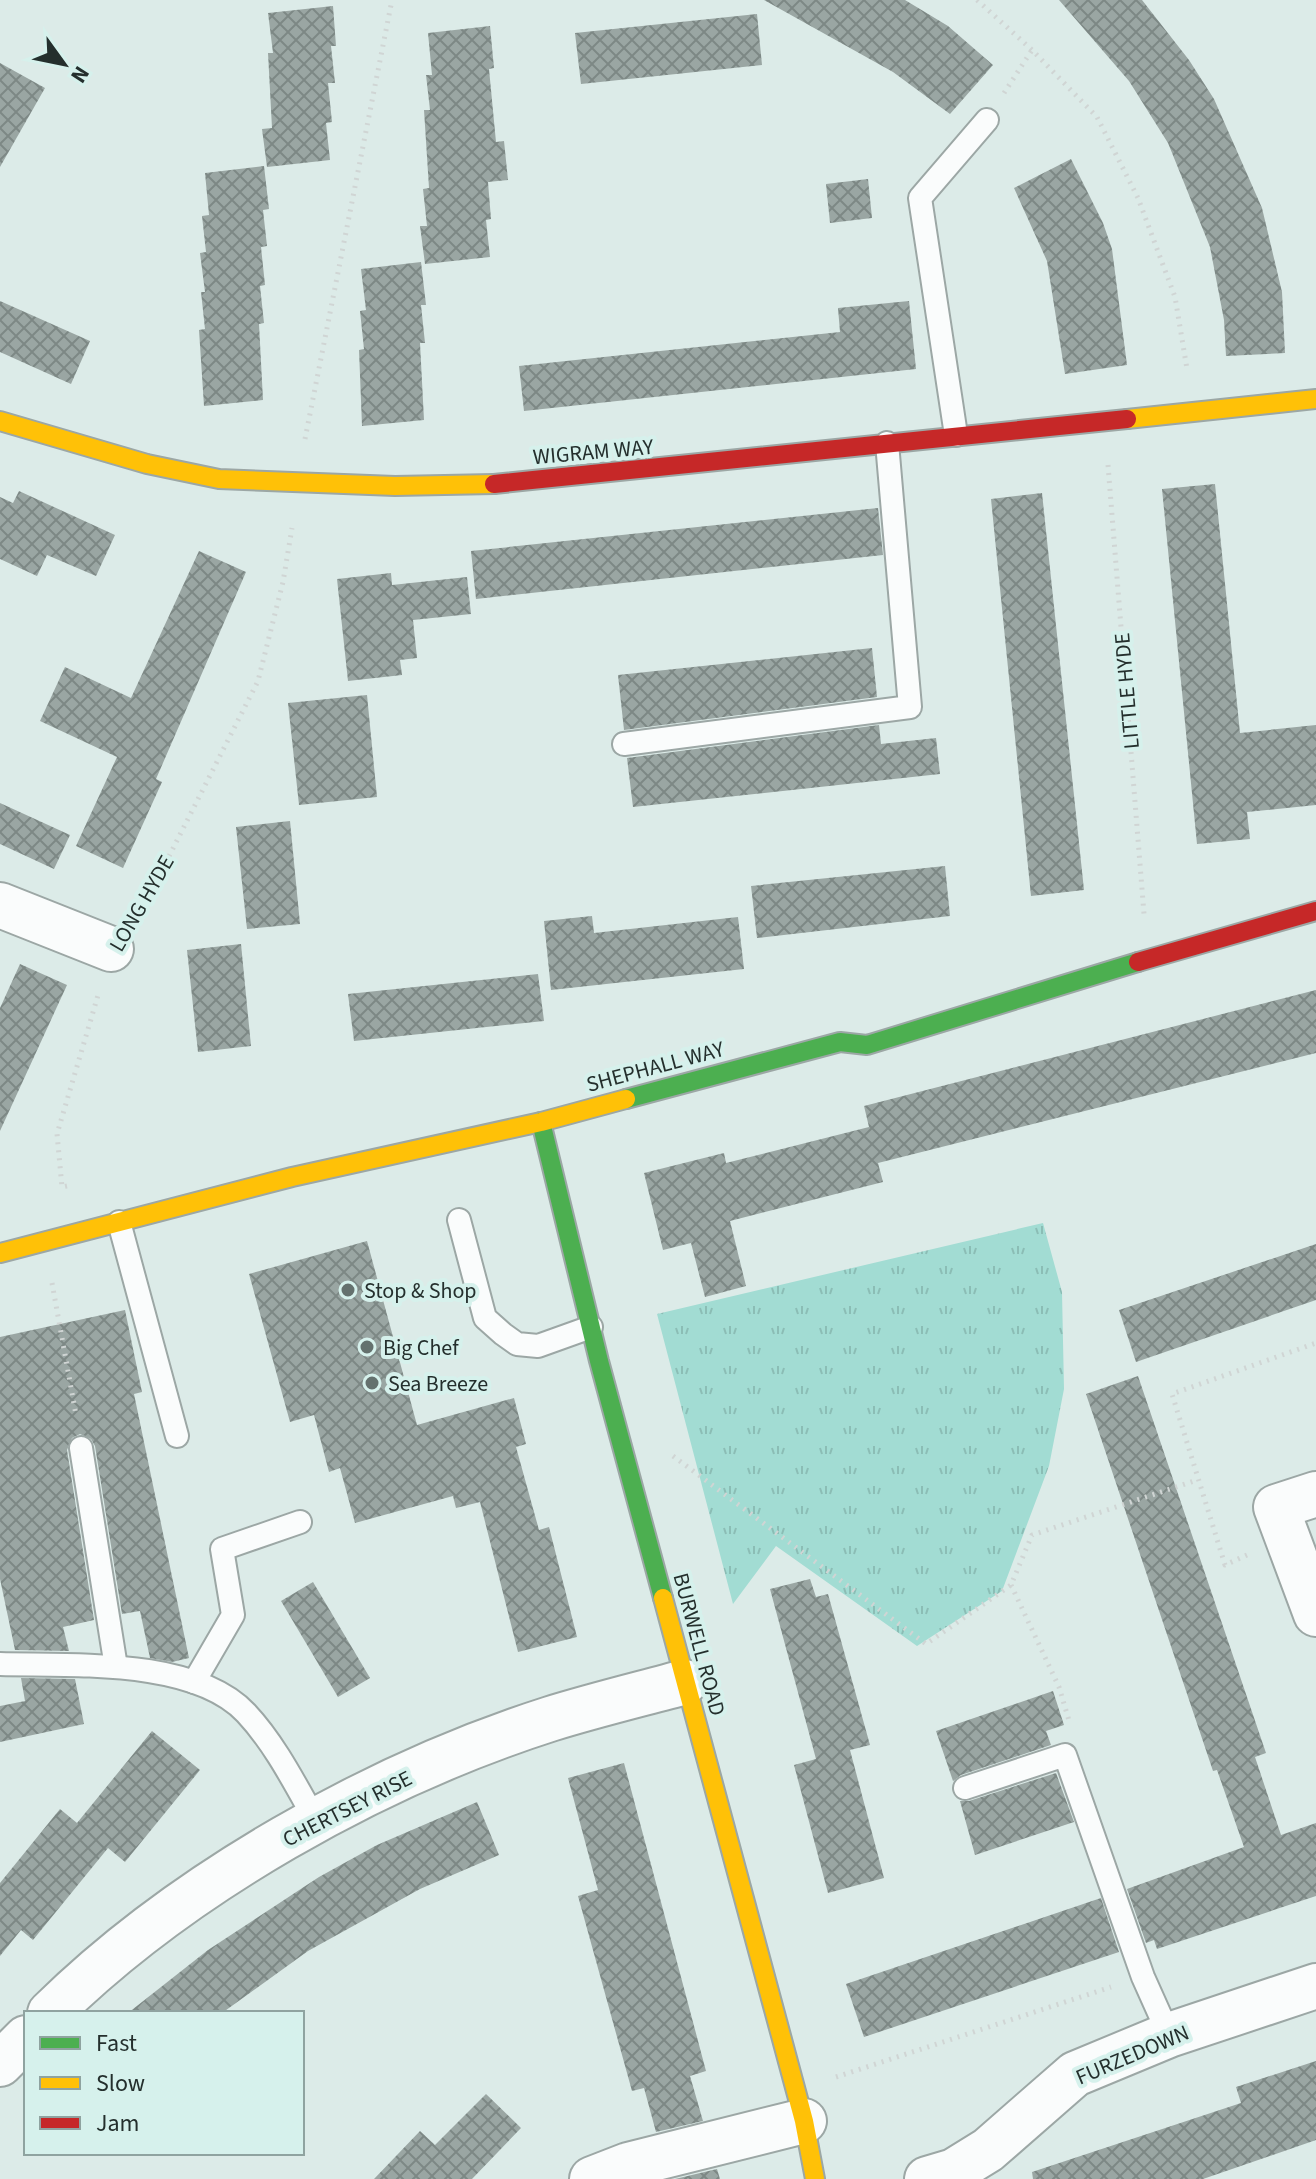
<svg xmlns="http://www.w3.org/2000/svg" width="1316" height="2179" font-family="'Source Sans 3',sans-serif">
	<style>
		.grass { fill: url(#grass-tufts) }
		.building { fill: url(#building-cross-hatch) }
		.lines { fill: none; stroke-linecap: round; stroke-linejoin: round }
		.lane-casing { stroke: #9ca7a5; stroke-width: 26 }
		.street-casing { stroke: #9ca7a5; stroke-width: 48 }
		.fast-casing { stroke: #9ca7a5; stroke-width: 22 }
		.slow-casing { stroke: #9ca7a5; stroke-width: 22 }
		.jam-casing { stroke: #9ca7a5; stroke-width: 22 }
		.path { stroke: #d0d5d4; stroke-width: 5; stroke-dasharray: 2 6; stroke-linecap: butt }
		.lane { stroke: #fafcfc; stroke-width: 22 }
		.street { stroke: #fafcfc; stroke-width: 44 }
		.fast { stroke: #4caf50; stroke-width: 18 }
		.slow { stroke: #ffc107; stroke-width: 18 }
		.jam { stroke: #c62828; stroke-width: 18 }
		.poi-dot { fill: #64716e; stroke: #d6f1ec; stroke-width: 3 }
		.labels { text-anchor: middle; stroke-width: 8; stroke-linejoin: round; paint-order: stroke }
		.street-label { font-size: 22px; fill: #242f2d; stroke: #d6f1ec }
		.poi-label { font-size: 22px; fill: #242f2d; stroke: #d6f1ec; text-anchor: start }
	</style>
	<defs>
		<pattern id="grass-tufts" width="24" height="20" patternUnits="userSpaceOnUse" patternTransform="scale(2)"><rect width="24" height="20" fill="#a2dcd3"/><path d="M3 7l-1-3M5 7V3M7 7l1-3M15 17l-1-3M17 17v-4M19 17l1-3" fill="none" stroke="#8bbdb5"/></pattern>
		<pattern id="building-cross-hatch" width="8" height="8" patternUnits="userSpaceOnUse" patternTransform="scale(2)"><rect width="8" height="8" fill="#9aa6a3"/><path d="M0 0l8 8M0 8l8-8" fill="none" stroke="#7d8885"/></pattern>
	</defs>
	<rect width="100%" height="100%" fill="#dcebe8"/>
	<polygon class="grass" points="1043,1223 1062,1292 1064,1389 1049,1466 1002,1591 917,1646 776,1546 733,1604 657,1314"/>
	<g class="building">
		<polygon points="764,0 905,0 948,26 993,65 950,114 893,72"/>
		<polygon points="1059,0 1142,0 1189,60 1214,99 1262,208 1282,292 1285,353 1226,356 1224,320 1210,247 1168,143 1129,81"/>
		<polygon points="333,6 336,46 331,46 335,83 328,83 332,122 326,123 330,160 267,167 262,129 272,128 268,53 273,53 268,13"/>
		<polygon points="757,14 762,65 581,84 575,33"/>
		<polygon points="490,26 494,68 489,69 496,142 504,141 508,180 488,182 491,219 486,220 490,257 425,264 420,226 427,226 423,189 429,188 424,110 430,110 426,75 432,75 428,33"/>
		<polygon points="0,63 45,88 0,167"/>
		<polygon points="1071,159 1103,223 1112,249 1127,365 1065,374 1047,261 1014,188"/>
		<polygon points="264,166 269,209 263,210 267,246 261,247 265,285 260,286 264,323 259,324 263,400 204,406 199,330 205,329 201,292 205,292 200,253 206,252 202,216 209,215 205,173"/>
		<polygon points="868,179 872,218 830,223 826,184"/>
		<polygon points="421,262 426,305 421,305 425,343 420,343 424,420 362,426 359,350 364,349 360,311 366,310 361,269"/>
		<polygon points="0,301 90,341 71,384 0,352"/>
		<polygon points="909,301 916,369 524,411 519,366 840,332 838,308"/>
		<polygon points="1215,484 1240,733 1316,725 1316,805 1247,812 1250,839 1197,844 1162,489"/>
		<polygon points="19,491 115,535 96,576 47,555 37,576 0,559 0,497 13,503"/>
		<polygon points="1042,493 1084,890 1031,896 991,499"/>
		<polygon points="878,508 883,555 476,599 471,551"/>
		<polygon points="199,551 246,572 156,779 162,782 123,868 76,846 117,757 40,721 65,667 131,698"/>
		<polygon points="391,573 392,585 467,577 471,614 413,620 417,658 400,660 402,675 348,681 337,579"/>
		<polygon points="872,648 877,697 624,730 618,675"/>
		<polygon points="367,695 377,797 299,805 288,703"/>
		<polygon points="879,725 881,744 936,738 940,774 633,807 627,758"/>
		<polygon points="0,803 70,835 54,869 0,844"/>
		<polygon points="290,821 300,924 247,929 236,827"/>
		<polygon points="945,866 950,916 757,938 751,886"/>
		<polygon points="592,916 594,933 738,917 744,969 551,990 544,921"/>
		<polygon points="241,944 251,1046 198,1052 187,950"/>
		<polygon points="20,964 67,985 0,1131 0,1008"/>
		<polygon points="538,974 544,1021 354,1041 348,994"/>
		<polygon points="1316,990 1316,1053 878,1163 883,1182 730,1221 746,1286 705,1297 691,1243 663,1250 644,1173 724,1153 726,1163 869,1127 864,1106"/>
		<polygon points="367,1241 417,1425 514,1398 526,1444 516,1447 539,1530 549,1527 577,1637 518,1652 480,1502 456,1508 453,1496 355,1523 340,1468 329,1472 314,1415 290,1422 249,1274"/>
		<polygon points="1316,1244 1316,1300 1136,1362 1119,1310"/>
		<polygon points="125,1310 142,1392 134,1394 189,1658 172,1662 150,1658 140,1611 122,1614 95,1446 91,1439 80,1434 72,1438 67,1450 94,1620 63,1627 69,1651 15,1650 0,1579 0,1337"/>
		<polygon points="1138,1376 1266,1753 1255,1757 1281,1835 1316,1823 1316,1896 1157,1949 1154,1940 1146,1943 1127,1889 1244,1847 1217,1770 1213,1771 1086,1394"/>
		<polygon points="810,1579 816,1597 828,1594 870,1745 850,1750 884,1878 828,1893 794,1765 816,1759 770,1589"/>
		<polygon points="313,1582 370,1678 338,1697 281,1601"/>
		<polygon points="21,1678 75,1679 84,1724 0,1742 0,1706 25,1701"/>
		<polygon points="1053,1691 1064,1725 1046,1731 1051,1745 961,1775 953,1781 936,1731"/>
		<polygon points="152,1731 200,1770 125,1862 108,1848 33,1940 21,1930 0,1956 0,1883 60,1809 77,1823"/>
		<polygon points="624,1763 706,2071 690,2076 703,2121 656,2132 644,2088 632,2091 578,1896 598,1890 568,1778"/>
		<polygon points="1056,1773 1074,1822 975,1855 960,1801 969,1801"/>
		<polygon points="477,1802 499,1855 420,1889 308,1951 222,2013 128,2013 208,1950 319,1877 377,1845"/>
		<polygon points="1101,1898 1119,1952 864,2037 846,1984"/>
		<polygon points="1316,2061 1316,2140 1203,2179 1033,2179 1032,2172 1241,2103 1236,2087"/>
		<polygon points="486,2094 521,2128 472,2179 374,2179 420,2131 435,2145"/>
		<polygon points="717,2169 720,2179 675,2179"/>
	</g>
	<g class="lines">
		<g class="lane-casing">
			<g id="lane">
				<polyline points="956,435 920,198 987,120"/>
				<polyline points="624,744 910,707 887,443"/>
				<polyline points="459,1220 485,1318 503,1334 517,1344 538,1346 591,1327"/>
				<polyline points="119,1222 177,1436"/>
				<polyline points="81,1448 116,1667"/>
				<path d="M0,1664C71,1666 194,1658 246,1713C275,1744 295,1784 316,1821"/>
				<polyline points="194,1682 233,1615 222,1549 300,1522"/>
				<polyline points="965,1788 1065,1755 1143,1977 1169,2035"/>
			</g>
		</g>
		<g class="street-casing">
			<g id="street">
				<polyline points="0,905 111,949"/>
				<polyline points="1316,1494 1276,1507 1316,1614"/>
				<path d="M50,2013C182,1883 375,1775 550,1719C595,1705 641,1694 685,1682"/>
				<polyline points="0,2064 26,2038"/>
				<polyline points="592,2179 628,2165 804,2121"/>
				<polyline points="927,2179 954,2171 988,2150 1075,2074 1169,2035 1316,1986"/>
			</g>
		</g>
		<g class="fast-casing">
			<g id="fast">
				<polyline points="626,1099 840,1042 867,1045 1138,962"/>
				<polyline points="541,1122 599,1361 663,1598"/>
			</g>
		</g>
		<g class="slow-casing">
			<g id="slow">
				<polyline points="1127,419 1316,399"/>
				<polyline points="0,421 147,464 219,479 395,486 494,484"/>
				<polyline points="0,1253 292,1177 541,1122 626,1099"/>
				<polyline points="663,1598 804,2121 815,2179"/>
			</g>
		</g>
		<g class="jam-casing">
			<g id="jam">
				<polyline points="494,484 1127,419"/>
				<polyline points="1138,962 1316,911"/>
			</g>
		</g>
		<g class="path">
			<polyline points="977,0 1032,50 1097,117 1138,198 1175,297 1187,369"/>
			<polyline points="1004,93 1032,50"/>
			<polyline points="305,439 392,0"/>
			<polyline points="1108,465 1144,914"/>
			<polyline points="136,911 161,872 258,681 283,582 292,528"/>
			<polyline points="67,1186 62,1187 57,1134 99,992"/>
			<polyline points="52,1283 76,1415"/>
			<polyline points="673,1456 926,1644 1011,1585 1032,1535 1197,1480"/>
			<polyline points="1247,1555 1225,1565 1172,1394 1316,1343"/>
			<polyline points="1011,1585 1059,1687 1070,1724"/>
			<polyline points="836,2077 1111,1987"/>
		</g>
		<use href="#lane" class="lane"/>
		<use href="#street" class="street"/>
		<use href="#fast" class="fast"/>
		<use href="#slow" class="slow"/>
		<use href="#jam" class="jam"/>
	</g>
	<g class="poi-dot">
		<circle cx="348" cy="1290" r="8"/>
		<circle cx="367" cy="1347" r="8"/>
		<circle cx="372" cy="1383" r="8"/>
	</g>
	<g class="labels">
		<g class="street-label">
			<text transform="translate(593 451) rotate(-5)" y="8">WIGRAM WAY</text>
			<text transform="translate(1126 691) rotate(-95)" y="8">LITTLE HYDE</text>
			<text transform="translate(141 903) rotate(-60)" y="8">LONG HYDE</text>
			<text transform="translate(655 1066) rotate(-15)" y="8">SHEPHALL WAY</text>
			<text transform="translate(700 1644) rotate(75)" y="8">BURWELL ROAD</text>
			<text transform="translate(347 1808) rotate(-27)" y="8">CHERTSEY RISE</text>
			<text transform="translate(1132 2054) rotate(-23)" y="8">FURZEDOWN</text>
		</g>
		<g class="poi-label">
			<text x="364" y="1298">Stop &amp; Shop</text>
			<text x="383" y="1355">Big Chef</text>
			<text x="388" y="1391">Sea Breeze</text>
		</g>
	</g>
	<rect x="24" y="2011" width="280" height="144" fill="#d6f1ec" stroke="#8fa3a0" stroke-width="2"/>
	<rect x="40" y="2037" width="40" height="12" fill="#4caf50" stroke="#8fa3a0" stroke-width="2"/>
	<text x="96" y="2051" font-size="24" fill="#242f2d">Fast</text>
	<rect x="40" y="2077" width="40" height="12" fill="#ffc107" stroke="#8fa3a0" stroke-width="2"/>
	<text x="96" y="2091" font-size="24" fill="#242f2d">Slow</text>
	<rect x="40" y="2117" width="40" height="12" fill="#c62828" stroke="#8fa3a0" stroke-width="2"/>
	<text x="96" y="2131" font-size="24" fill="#242f2d">Jam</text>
	<g transform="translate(64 64) rotate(123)" stroke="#d6f1ec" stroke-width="6" paint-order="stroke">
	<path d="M0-6L14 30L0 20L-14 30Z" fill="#242f2d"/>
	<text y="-12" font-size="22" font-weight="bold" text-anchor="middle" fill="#242f2d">N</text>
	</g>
</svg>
